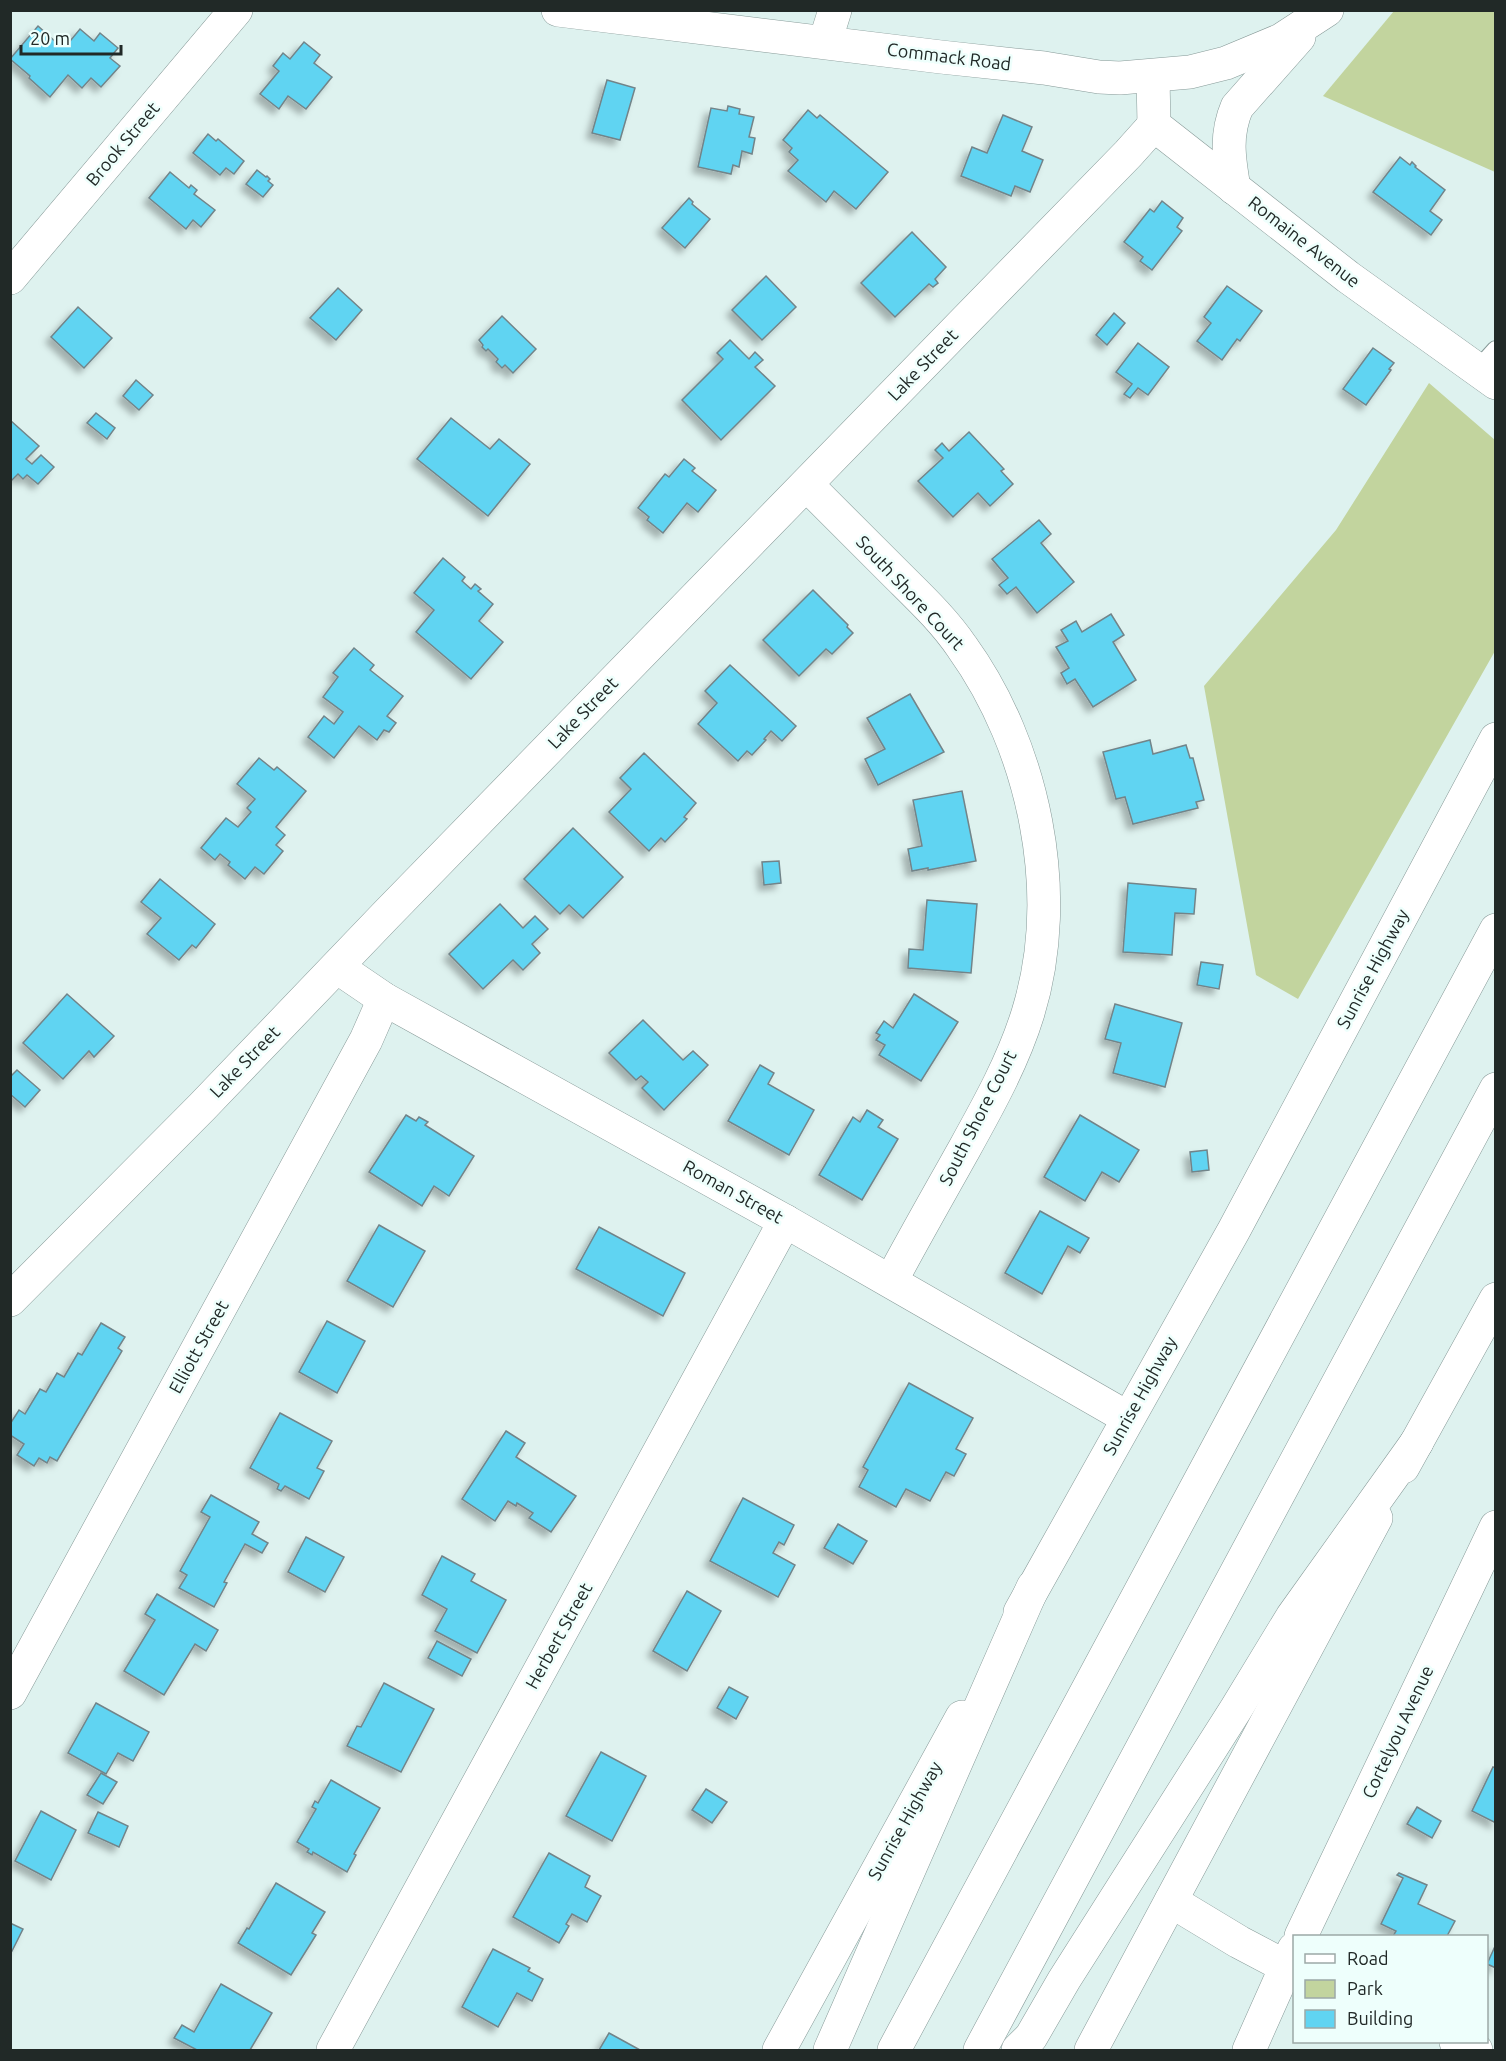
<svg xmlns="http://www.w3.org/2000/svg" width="1506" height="2061" font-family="Ubuntu,sans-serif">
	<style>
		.green { fill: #c2d49e }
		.building { fill: #60d4f2; stroke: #728489; stroke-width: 1.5; filter: url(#shadow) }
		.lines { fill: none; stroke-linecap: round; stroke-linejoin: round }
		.lane-casing { stroke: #869997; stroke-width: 20 }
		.street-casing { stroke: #869997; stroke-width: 34 }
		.secondary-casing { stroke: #869997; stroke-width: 34 }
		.highway-casing { stroke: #869997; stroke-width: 34 }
		.lane { stroke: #fff; stroke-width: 18 }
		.street { stroke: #fff; stroke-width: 33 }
		.secondary { stroke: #fff; stroke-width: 33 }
		.highway { stroke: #fff; stroke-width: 33 }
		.labels { text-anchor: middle; stroke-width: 5; stroke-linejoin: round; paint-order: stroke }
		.street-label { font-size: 18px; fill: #212927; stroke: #eefffc }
	</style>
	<defs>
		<filter id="shadow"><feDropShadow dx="-5.5" dy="5.5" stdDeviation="3" flood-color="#0004"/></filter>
	</defs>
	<rect width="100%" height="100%" fill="#def2ef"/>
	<g class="green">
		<polygon points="1394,11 1495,11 1495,172 1323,96"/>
		<polygon points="1429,383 1495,440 1495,651 1298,999 1256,975 1204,686 1336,530"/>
	</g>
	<g class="building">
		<polygon points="38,26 57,43 60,41 66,46 80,29 94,41 100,33 118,48 110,58 120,66 101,87 91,78 82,88 68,75 50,97 29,78 30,76 10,59"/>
		<polygon points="304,42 320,55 314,63 332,77 306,109 288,96 279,109 260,94 279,71 273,66 283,53 290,59"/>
		<polygon points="607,80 635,88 620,140 592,133"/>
		<polygon points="728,106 740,109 739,114 754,117 749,137 755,138 752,154 742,151 739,167 733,165 731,174 698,167 711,108 727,111"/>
		<polygon points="808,110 817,118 820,115 888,172 856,209 834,191 826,202 788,171 798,160 789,152 792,148 783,140"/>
		<polygon points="1003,115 1032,127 1022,151 1043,160 1030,192 1015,186 1011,196 961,176 972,147 987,153"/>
		<polygon points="208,134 216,141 218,139 244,161 234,174 226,168 220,175 193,153"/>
		<polygon points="1400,157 1410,165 1412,162 1416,166 1415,167 1445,190 1430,211 1442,220 1431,235 1373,192"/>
		<polygon points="257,170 266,177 267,176 270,179 268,181 273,185 263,197 246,184"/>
		<polygon points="170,172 189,188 191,185 197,190 194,194 215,210 201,227 193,220 186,229 149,198"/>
		<polygon points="689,198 693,202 692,204 710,219 685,248 662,228"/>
		<polygon points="1162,201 1183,218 1177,227 1182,231 1152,270 1140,261 1143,257 1124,242 1150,209 1154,212"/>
		<polygon points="912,232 946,267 935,279 938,283 933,287 929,284 895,317 861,283"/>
		<polygon points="766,276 796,307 762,340 732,310"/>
		<polygon points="1227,286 1262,311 1240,341 1237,339 1222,360 1197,341 1211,323 1204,317"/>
		<polygon points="338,288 362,310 336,340 310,318"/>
		<polygon points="78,307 112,338 84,368 51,337"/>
		<polygon points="1114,313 1125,323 1107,345 1096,335"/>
		<polygon points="502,316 536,349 513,373 505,365 502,368 496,362 498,359 488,349 486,351 482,347 483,345 479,340"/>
		<polygon points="730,340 749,359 755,352 763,360 755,367 775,386 721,440 682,400 723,359 717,353"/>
		<polygon points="1138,343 1169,367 1148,395 1138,388 1130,398 1124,394 1132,384 1116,372"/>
		<polygon points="1373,348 1394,363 1389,369 1391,370 1366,405 1343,389"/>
		<polygon points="136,380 153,395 139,410 123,396"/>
		<polygon points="96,413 115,428 107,439 87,423"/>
		<polygon points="451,418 490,449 499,439 530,464 488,516 417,459"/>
		<polygon points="10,420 39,446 26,459 32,464 41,455 54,467 38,484 27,475 23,479 18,474 10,482"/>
		<polygon points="969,432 1004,469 1001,471 1013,484 990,506 978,493 953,517 918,481 943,458 935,450 942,443 949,451"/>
		<polygon points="684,459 695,468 692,471 716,490 698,512 687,503 663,533 647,520 649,517 638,508 665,474 669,477"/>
		<polygon points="1039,520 1051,534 1041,543 1074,582 1037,613 1016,587 1007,594 999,585 1008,578 992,559"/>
		<polygon points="443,558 465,577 462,581 471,589 475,584 481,589 478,591 493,604 479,621 503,642 471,679 416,632 434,610 414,593"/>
		<polygon points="813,590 848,625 847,627 853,633 832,654 826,649 799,676 763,640"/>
		<polygon points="1111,614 1124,635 1113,642 1136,680 1093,707 1075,679 1067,684 1061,673 1069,668 1056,647 1068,641 1061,630 1076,621 1082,632"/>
		<polygon points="354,648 374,665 370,670 403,696 387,716 396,723 389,732 384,730 377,740 359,726 334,758 308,737 324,716 334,724 343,712 323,697 338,677 333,673"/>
		<polygon points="730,665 796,726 782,741 771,731 764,739 766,740 752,755 747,751 738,761 698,724 717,703 705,691"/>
		<polygon points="910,694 944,752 878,785 865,759 885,749 867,718"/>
		<polygon points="1150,740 1153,754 1186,745 1190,758 1193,758 1204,800 1196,802 1198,808 1133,824 1125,797 1116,799 1103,752"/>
		<polygon points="644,753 696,803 684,817 687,819 665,842 661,838 649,851 609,812 631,789 620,778"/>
		<polygon points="259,758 274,770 277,767 306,791 276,827 285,835 276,845 283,851 264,874 255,867 245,879 228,865 230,862 220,854 215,860 201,848 226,818 238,827 251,812 247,808 255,799 237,784"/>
		<polygon points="962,791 976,861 928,870 928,868 912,871 908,849 922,846 913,800"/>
		<polygon points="573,828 623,877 583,918 569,905 560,914 524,879"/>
		<polygon points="779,861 781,883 764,885 762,862"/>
		<polygon points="160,879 215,924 196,948 192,945 179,960 147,934 161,918 141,902"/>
		<polygon points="1128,883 1196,889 1194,914 1175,913 1172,955 1123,952"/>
		<polygon points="927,900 977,904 971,973 908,968 909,949 923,950"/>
		<polygon points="500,904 523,928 535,916 548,929 532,944 540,953 523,970 513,960 483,989 449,954"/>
		<polygon points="1201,962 1223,965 1219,989 1197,985"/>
		<polygon points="67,994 114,1036 94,1057 89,1051 63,1079 23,1043"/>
		<polygon points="914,994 958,1022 921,1081 879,1055 885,1045 876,1040 880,1035 876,1033 884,1021 893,1028"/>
		<polygon points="1115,1004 1182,1023 1165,1087 1113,1073 1121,1043 1105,1039"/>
		<polygon points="643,1020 683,1060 693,1051 708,1065 664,1110 642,1088 648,1082 641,1076 636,1080 609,1053"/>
		<polygon points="760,1065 774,1073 768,1084 814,1110 789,1155 728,1121"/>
		<polygon points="17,1070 40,1090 25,1107 10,1094 10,1077"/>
		<polygon points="867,1110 883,1120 878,1127 898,1139 862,1200 819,1175 853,1117 860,1122"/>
		<polygon points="406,1115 416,1121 419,1117 428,1122 425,1125 474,1156 449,1196 434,1186 422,1206 369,1172"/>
		<polygon points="1080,1115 1139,1150 1119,1182 1102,1172 1085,1201 1044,1177"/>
		<polygon points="1207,1150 1209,1170 1192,1172 1190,1152"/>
		<polygon points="1040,1211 1089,1238 1080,1253 1068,1246 1042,1294 1005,1273"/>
		<polygon points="379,1225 425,1251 393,1307 347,1281"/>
		<polygon points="599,1227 685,1273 663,1316 576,1269"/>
		<polygon points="327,1321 365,1341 337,1393 299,1372"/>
		<polygon points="101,1323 125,1337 118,1348 122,1351 57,1461 50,1457 47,1463 39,1458 34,1466 17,1455 24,1444 10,1435 10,1424 19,1410 25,1414 40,1389 46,1392 57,1373 64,1377 78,1353 82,1355"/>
		<polygon points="909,1383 973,1418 956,1449 966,1454 954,1476 946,1472 930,1501 906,1489 896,1507 859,1487 868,1470 863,1467"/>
		<polygon points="280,1413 332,1441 317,1468 324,1471 309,1499 285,1486 281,1491 277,1489 279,1484 250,1468"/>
		<polygon points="506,1431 525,1443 516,1457 576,1496 551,1532 529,1518 533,1513 517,1503 516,1506 508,1501 495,1521 462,1499"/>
		<polygon points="211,1495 259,1522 252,1534 268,1543 262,1553 245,1544 224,1582 227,1583 214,1607 179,1588 187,1575 180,1571 210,1517 201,1512"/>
		<polygon points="743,1498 794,1525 784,1545 779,1542 773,1553 795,1565 778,1597 710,1561"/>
		<polygon points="838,1524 867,1541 853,1564 824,1548"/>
		<polygon points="306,1537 344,1557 325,1592 288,1572"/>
		<polygon points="442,1556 475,1574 471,1581 506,1600 477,1653 435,1631 447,1609 422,1595"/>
		<polygon points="687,1591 721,1611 687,1671 653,1651"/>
		<polygon points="157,1594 218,1630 206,1651 195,1644 164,1695 124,1671 155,1620 145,1614"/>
		<polygon points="437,1641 471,1659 462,1676 428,1658"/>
		<polygon points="384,1683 434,1709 401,1772 347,1746 357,1726 361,1727"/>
		<polygon points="729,1687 748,1697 736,1719 717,1708"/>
		<polygon points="96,1703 149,1732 133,1761 118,1753 106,1774 68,1753"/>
		<polygon points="601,1752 646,1776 612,1841 566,1816"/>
		<polygon points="1493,1767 1496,1768 1496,1823 1472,1811"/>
		<polygon points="101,1773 117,1782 103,1804 87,1795"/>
		<polygon points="331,1780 380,1808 354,1854 356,1855 347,1872 313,1852 312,1855 307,1852 309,1849 297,1842 316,1809 312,1807 315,1801 318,1803"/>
		<polygon points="706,1789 727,1802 712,1823 692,1810"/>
		<polygon points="1417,1807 1441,1821 1432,1838 1407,1824"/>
		<polygon points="41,1811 76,1830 51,1880 15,1861"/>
		<polygon points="98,1812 128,1826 119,1847 88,1833"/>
		<polygon points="549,1853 590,1876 585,1887 601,1896 587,1922 572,1914 566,1924 569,1926 559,1943 513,1917"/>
		<polygon points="1399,1873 1427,1885 1418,1904 1455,1921 1447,1936 1393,1936 1396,1931 1381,1924 1403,1878 1397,1875"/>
		<polygon points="276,1883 325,1912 312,1933 316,1935 291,1975 238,1943 247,1928 249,1929"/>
		<polygon points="10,1923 23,1929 10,1955"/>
		<polygon points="1496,1944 1496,1968 1487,1964"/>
		<polygon points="493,1949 530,1968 528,1971 543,1979 532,2001 517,1993 498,2027 462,2007"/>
		<polygon points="221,1984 272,2013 250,2050 197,2050 174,2038 182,2025 194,2032"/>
		<polygon points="609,2033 640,2050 599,2050"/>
	</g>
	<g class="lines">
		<g class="lane-casing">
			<polyline id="lane" points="1478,370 1496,350"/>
		</g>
		<g class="street-casing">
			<g id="street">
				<polyline points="825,42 835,10"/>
				<polyline points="10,278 236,10"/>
				<path d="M807,485C836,514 865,543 894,572C918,596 943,619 962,647C1034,747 1065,893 1028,1013C1013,1062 987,1108 962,1153C938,1196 914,1238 891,1281"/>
				<polyline points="337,967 384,999 785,1221 1128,1418"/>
				<polyline points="10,1300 202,1107 386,915 1128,154 1154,125"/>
				<polyline points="10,1693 366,1040 384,999"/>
				<polyline points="1171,1901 1239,1942 1294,1971"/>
				<polyline points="1301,1936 1496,1527"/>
				<polyline points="1456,2042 1476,2050"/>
				<polyline points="333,2050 785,1221"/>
				<polyline points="1249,2050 1294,1949"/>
			</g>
		</g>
		<g class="secondary-casing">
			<g id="secondary">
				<polyline points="558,10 941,57 1044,68 1099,77 1120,78 1190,72 1226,63 1281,40 1327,10"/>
				<polyline points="1153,77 1154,125 1348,277 1496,383"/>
				<path d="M1234,188C1229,159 1225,135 1237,107L1299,37"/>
				<polyline points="1403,1467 1496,1299"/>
				<polyline points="1020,1612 1234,1230 1496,739"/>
				<polyline points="779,2050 962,1717"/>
				<polyline points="1091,2050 1376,1518"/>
			</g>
		</g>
		<g class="highway-casing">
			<g id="highway">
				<polyline points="830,2050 1033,1587"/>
				<polyline points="894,2050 1496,930"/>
				<polyline points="980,2050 1496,1089"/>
				<polyline points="1018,2050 1031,2037 1064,1980 1236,1709 1292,1617 1417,1442"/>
			</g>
		</g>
		<use href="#lane" class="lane"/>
		<use href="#street" class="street"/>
		<use href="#secondary" class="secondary"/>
		<use href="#highway" class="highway"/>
	</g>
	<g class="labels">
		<g class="street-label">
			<text transform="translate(949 57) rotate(7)" y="6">Commack Road</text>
			<text transform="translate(123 144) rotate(-50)" y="6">Brook Street</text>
			<text transform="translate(1304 242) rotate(38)" y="6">Romaine Avenue</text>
			<text transform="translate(923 365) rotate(-46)" y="6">Lake Street</text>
			<text transform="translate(910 593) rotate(47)" y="6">South Shore Court</text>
			<text transform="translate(583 713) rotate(-46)" y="6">Lake Street</text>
			<text transform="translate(1373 969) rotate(-62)" y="6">Sunrise Highway</text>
			<text transform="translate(245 1062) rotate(-46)" y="6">Lake Street</text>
			<text transform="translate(978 1118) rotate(-63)" y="6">South Shore Court</text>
			<text transform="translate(733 1192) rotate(29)" y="6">Roman Street</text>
			<text transform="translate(199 1347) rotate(-61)" y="6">Elliott Street</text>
			<text transform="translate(1140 1396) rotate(-61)" y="6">Sunrise Highway</text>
			<text transform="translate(559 1636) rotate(-61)" y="6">Herbert Street</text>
			<text transform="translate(1398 1732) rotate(-65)" y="6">Cortelyou Avenue</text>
			<text transform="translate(905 1821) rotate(-61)" y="6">Sunrise Highway</text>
		</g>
	</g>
	<rect width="1506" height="2061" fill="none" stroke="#212927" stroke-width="24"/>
	<rect x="1293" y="1935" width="195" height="108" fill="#eefffc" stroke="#9ca9a7" stroke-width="1.5"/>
	<rect x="1305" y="1954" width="30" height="9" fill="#ffffff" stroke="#9ca9a7" stroke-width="1.5"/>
	<text x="1347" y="1965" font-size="18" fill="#212927">Road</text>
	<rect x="1305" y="1980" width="30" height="18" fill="#c2d49e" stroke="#9ca9a7" stroke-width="1.5"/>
	<text x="1347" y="1995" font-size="18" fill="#212927">Park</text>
	<rect x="1305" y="2010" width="30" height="18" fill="#60d4f2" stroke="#9ca9a7" stroke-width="1.5"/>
	<text x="1347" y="2025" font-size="18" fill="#212927">Building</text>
	<path d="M21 45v9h100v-9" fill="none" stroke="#212927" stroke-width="3"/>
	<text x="30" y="45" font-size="18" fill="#212927" stroke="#eefffc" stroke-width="4.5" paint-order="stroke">20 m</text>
</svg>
